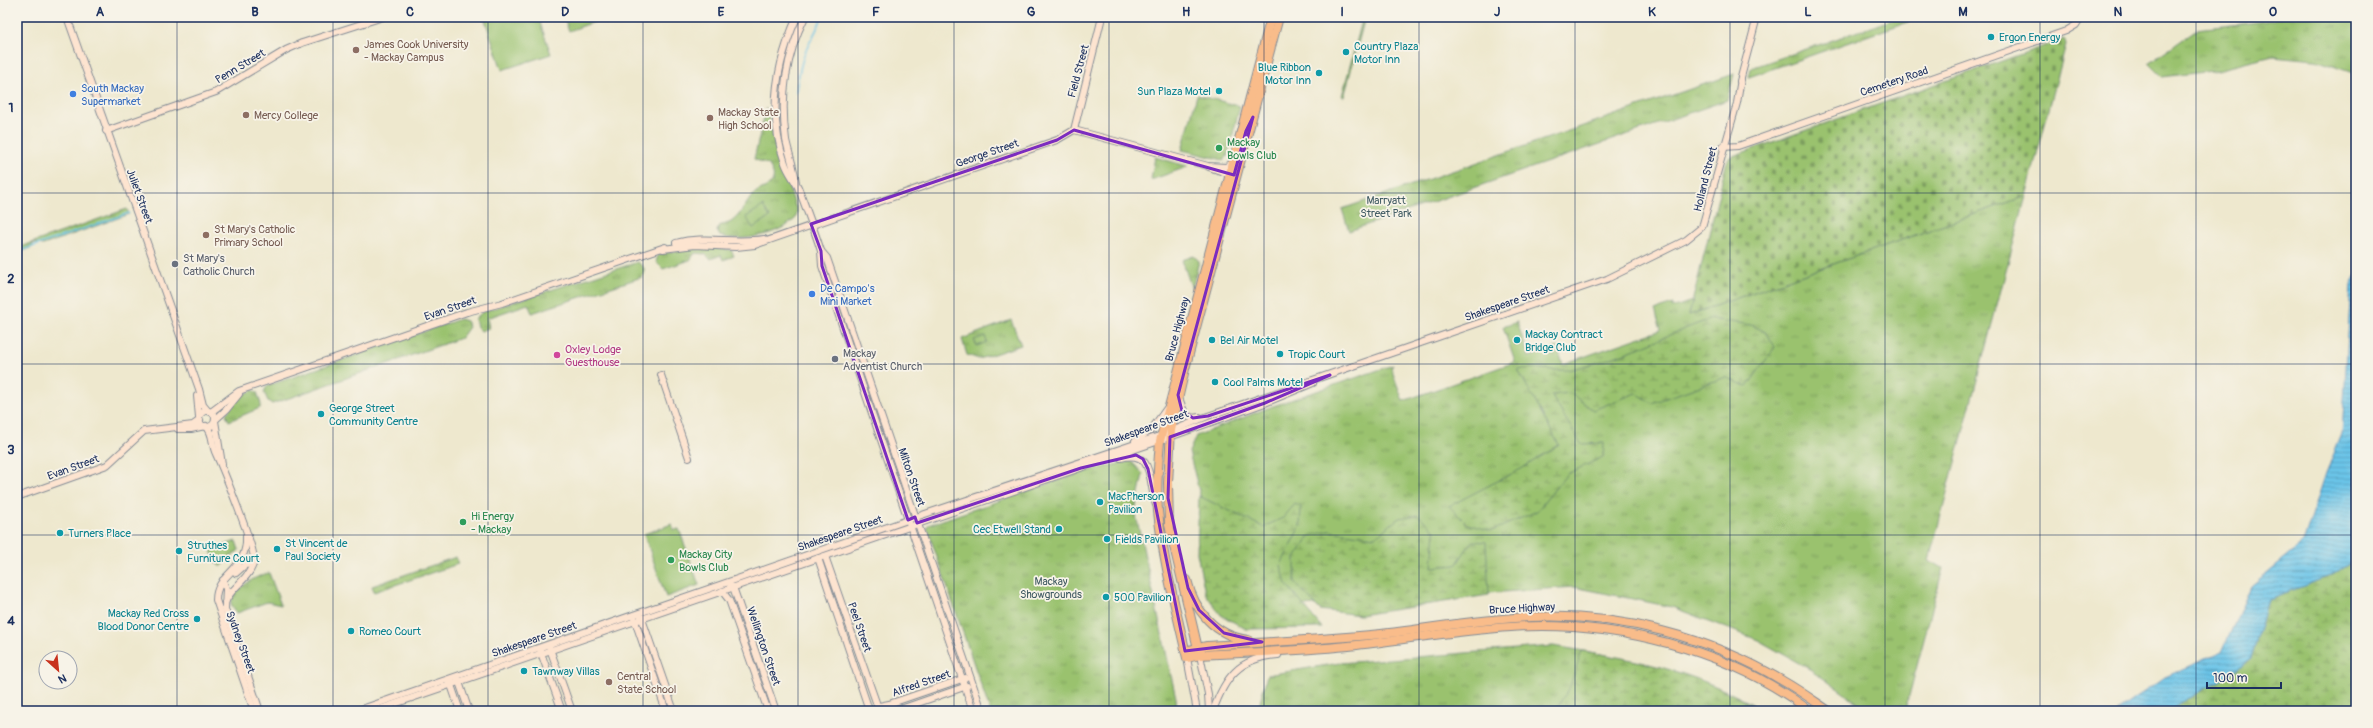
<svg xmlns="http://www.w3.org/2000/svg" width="2373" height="728" font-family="Pangolin,sans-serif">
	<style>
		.grass { fill: url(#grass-tufts); stroke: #5a7866 }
		.wetland { fill: url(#wetland-marsh); stroke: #5a7866 }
		.cemetery { fill: url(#cemetery-stones); stroke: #5a7866 }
		.pitch { fill: #9ac26e; stroke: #5a7866 }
		.water { fill: url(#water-rules); stroke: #427aa3 }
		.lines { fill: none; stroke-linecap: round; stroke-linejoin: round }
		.stream { stroke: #6ac4e8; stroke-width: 1.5 }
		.secondary-casing { stroke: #848c96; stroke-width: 8 }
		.highway-casing { stroke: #848c96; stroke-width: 10 }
		.secondary { stroke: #fde4d0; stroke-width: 6 }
		.highway { stroke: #f9bc8a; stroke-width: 8 }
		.marked { fill: none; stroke: #7b2cbf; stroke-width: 3; stroke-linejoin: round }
		.grid { fill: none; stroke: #1b2f5e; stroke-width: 1; stroke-opacity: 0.55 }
		.culture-dot { fill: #0f9aa8; stroke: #f7f3e8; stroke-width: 1.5 }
		.education-dot { fill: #8d6e63; stroke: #f7f3e8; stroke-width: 1.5 }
		.shop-dot { fill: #3f7fe0; stroke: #f7f3e8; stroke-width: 1.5 }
		.leisure-dot { fill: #2e9e5b; stroke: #f7f3e8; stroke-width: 1.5 }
		.worship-dot { fill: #6b7280; stroke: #f7f3e8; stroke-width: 1.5 }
		.hotel-dot { fill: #d1479c; stroke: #f7f3e8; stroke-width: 1.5 }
		.labels { text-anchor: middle; stroke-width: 3.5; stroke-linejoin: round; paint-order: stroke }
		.culture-label { font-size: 11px; fill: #0d838f; stroke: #f7f3e8; text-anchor: start }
		.education-label { font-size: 11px; fill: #785e54; stroke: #f7f3e8; text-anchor: start }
		.street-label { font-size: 11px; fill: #1b2f5e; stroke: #f7f3e8 }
		.shop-label { font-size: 11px; fill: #366cbe; stroke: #f7f3e8; text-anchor: start }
		.leisure-label { font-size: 11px; fill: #27864d; stroke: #f7f3e8; text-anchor: start }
		.park-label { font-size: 11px; fill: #415b63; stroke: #f7f3e8 }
		.worship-label { font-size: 11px; fill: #5b616d; stroke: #f7f3e8; text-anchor: start }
		.hotel-label { font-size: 11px; fill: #b23c85; stroke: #f7f3e8; text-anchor: start }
		.neatline { fill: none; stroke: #1b2f5e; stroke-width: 1.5 }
		.grid-label { font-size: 13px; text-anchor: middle; font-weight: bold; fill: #1b2f5e }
	</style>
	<defs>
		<pattern id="grass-tufts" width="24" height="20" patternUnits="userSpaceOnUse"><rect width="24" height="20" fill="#9ac26e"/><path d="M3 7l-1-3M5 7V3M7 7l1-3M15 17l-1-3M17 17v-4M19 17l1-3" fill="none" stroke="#7d9e5e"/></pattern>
		<pattern id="wetland-marsh" width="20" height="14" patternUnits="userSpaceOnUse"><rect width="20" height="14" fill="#9ac26e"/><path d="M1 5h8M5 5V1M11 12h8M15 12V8" fill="none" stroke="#7d9e5e"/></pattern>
		<pattern id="cemetery-stones" width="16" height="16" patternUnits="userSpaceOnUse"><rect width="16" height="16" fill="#9ac26e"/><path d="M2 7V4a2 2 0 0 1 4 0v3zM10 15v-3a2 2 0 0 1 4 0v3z" fill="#7d9e5e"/></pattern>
		<pattern id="water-rules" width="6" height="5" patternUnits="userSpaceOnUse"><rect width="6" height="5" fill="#6ac4e8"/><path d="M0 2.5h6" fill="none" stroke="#56a0bf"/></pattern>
	</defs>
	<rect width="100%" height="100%" fill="#f7f3e8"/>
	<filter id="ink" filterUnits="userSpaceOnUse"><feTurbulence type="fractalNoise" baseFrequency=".025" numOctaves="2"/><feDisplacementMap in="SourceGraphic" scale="8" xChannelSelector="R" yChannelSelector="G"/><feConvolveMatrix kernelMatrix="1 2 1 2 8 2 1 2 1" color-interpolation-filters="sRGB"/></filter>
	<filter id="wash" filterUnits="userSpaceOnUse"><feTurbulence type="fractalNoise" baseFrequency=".012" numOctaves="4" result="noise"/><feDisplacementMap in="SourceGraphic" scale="16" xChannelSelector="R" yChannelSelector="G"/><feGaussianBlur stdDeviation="0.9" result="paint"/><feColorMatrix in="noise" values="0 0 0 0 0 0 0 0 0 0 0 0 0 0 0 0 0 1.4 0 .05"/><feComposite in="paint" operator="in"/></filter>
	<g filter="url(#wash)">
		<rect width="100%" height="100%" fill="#eee8ce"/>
		<g class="grass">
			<polygon points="1363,17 1365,17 1344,97 1342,96"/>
			<polygon points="1900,17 1908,17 1910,21 1749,77 1751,68"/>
			<polygon points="2283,17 2356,17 2356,74 2315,60 2273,56 2212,71 2162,77 2148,63 2197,29 2266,21"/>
			<polygon points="1734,74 1727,100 1349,231 1342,209"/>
			<polygon points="1197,95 1240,106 1227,157 1223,160 1182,150"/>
			<path d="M766,108L779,159L797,211L796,218C781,234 741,243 720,236L717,231L719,226C723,224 728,224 731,222C740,216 746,203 753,195C760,186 783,188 769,165L754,159Z"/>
			<polygon points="1155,157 1187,166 1187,167 1151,180"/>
			<polygon points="2026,196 1929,560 1943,568 1905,711 1869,711 1813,671 1758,640 1672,607 1574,587 1260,609 1220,573 1189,452 1196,436 1273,406 1393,365 1391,368 1403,401 1515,362 1503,327 1517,322 1529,357 1557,347 1563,364 1661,330 1655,310 1673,304 1672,308 1692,301 1689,315"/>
			<polygon points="127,209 129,214 43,245 32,243 33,247 17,253 17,248"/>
			<polygon points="705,247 731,250 734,256 723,260 721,255 710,259 705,254 695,253 690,260 663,269 656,262 658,255 664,253"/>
			<polygon points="1194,256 1199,261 1192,289 1182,260"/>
			<polygon points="638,262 644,268 644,274 642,277 532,313 528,304 487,318 489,328 481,331 477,327 475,319 482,312"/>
			<polygon points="460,319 466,321 469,327 461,338 272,404 268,401 264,392 267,386"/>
			<polygon points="1011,320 1021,345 979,359 967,355 962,339"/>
			<polygon points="253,390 257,392 261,404 260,408 229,421 226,414 241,396"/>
			<polygon points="1131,461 1143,474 1135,511 1176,698 1177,711 990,711 927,528 928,525 1080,473"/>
			<polygon points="236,541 239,550 221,567 216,563 211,550"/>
			<polygon points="456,557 458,564 374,592 372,586"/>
			<path d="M269,573L281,605L267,602L237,613L231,604C233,589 255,576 269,573Z"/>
			<path d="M1553,646C1631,658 1696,672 1765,711H1258L1267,675L1340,663Z"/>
		</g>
		<g class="wetland">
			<path d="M1711,319L1751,325L1766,332L1775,347L1747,387L1726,377L1652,403L1636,393L1593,410L1570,393L1551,395L1581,444L1604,443L1603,457L1567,474L1537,511L1492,531L1467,524L1449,506L1521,469L1559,445L1518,370C1536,365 1554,373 1572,369C1621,359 1664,335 1711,319Z"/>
			<polygon points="1199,496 1263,527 1283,518 1295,504 1301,507 1300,526 1281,565 1286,584 1322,628 1246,629 1221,615 1205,593 1197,553"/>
			<polygon points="1418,515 1435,530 1432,567 1456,565 1472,541 1486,542 1489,595 1360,615 1320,610 1295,583 1295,558 1310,536 1329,531 1375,537 1399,518"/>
			<polygon points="2356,559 2356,711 2168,711 2222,679 2251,659 2268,599 2331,576"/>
			<path d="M1582,651C1643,660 1704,675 1757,708L1754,711H1554L1569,689Z"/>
		</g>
		<polygon class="cemetery" points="2064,39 2066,45 2026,196 1689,315 1727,161 1730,157"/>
		<g class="pitch">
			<polygon points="484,17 538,17 551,54 502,70"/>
			<polygon points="564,17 608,17 569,31"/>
			<polygon points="763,206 770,217 753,228 746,217"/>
			<polygon points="985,336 987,342 977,346 974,340"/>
			<polygon points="672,524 674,530 679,529 699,585 666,597 644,534"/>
		</g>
		<polygon class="water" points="2356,276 2356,559 2331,576 2268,599 2251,659 2222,679 2168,711 2117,711 2165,677 2222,652 2251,586 2303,543 2326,473 2342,434 2351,285"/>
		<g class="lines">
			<g class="stream">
				<path d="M796,93C798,77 801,60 808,46C813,36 818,28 822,17"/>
				<polyline points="17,252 129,213"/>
			</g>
		</g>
	</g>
	<g filter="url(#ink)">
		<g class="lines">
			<g class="secondary-casing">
				<g id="secondary">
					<polyline points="67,17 199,389 203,405 208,411"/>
					<path d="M797,17C776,64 767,113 785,163C788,172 794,179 798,187C806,208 814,229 821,251L827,258L982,711"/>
					<polyline points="1740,81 1757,17"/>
					<polyline points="1074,130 1102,17"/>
					<polyline points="106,131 216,92 286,50 302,43 383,17"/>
					<polyline points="1723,147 1738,146 2066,31 2076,25 2081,17"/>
					<polyline points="1209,167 1229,174"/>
					<path d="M796,182C794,167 789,154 786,140C780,97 786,55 805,17"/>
					<path d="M676,243C705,235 734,244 764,239"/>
					<polyline points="663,249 695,245 736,247 755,245 1057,140 1074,130 1208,166 1226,167 1232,163"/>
					<polyline points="821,251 822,266 973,711"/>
					<polyline points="661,375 689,458"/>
					<polyline points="197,396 199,417"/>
					<polyline points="1179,398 1185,414 1193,418 1199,417"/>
					<circle cx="207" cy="419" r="8"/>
					<polyline points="211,412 239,391 467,312 502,303 665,247"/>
					<polyline points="215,420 226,410 239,394"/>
					<polyline points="215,421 222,464"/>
					<path d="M206,426C214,434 211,444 216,454C223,469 255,548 254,560C251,579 231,586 225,603"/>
					<polyline points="178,429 191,429 205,426"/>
					<polyline points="1135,441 1151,430 1167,408"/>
					<path d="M1121,458C1155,449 1148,482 1156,505"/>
					<polyline points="17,497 107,465 144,431 193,425 200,420"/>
					<path d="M246,536C248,572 216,572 216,600L254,711"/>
					<polyline points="825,556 877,705"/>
					<polyline points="818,558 868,707"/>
					<polyline points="236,573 245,565 253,564"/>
					<polyline points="223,580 226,589 225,609 260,711"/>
					<polyline points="730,587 733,587 776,711"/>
					<polyline points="722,591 729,600 768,711"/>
					<polyline points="641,616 674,711"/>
					<polyline points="634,618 666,711"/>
					<polyline points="549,646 572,711"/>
					<polyline points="540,650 562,711"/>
					<polyline points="1200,655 1208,694 1209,711"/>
					<polyline points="1187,658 1197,711"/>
					<polyline points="458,679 469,711"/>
					<polyline points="450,682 460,711"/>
					<polyline points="879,706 889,704 965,678"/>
					<polyline points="356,711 922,515 1162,435 1208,416 1607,279 1686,240 1702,227 1737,103 1741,79"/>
					<polyline points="374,711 1153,443 1265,403 1313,383"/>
					<polyline points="895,711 967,686"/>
					<path d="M1213,711C1225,677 1239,658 1278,655"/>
				</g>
			</g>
			<g class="highway-casing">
				<g id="highway">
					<path d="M1271,17L1160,441C1158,464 1156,488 1158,511C1163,561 1176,609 1187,658L1200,655C1252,652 1305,651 1357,645C1409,639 1460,630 1511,627C1612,620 1729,649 1810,711"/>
					<path d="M1187,580C1194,610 1215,636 1248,640"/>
					<path d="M1185,651L1207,646C1265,642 1323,640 1381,634C1431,628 1482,619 1532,617C1618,613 1710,637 1783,681C1799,690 1814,701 1829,711"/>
					<polyline points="1199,653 1169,525 1168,483 1171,430 1185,369 1279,17"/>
				</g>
			</g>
			<use href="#secondary" class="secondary"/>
			<use href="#highway" class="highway"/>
		</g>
	</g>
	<path class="marked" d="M1253,117L1178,395L1182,411L1193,418L1208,416L1330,375L1265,403L1170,437L1168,498L1188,588L1199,610L1224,633L1262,642L1185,651L1148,469L1143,459L1136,455L1081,468L917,523L915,517L908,520L822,266L821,251L811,224L1057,140L1074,130L1234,175L1246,131Z"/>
	<path class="grid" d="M177,17V711M333,17V711M488,17V711M643,17V711M798,17V711M954,17V711M1109,17V711M1264,17V711M1419,17V711M1575,17V711M1730,17V711M1885,17V711M2040,17V711M2196,17V711M17,193H2356M17,364H2356M17,535H2356"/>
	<g class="culture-dot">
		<circle cx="1991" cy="37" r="4"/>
		<circle cx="1346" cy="52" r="4"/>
		<circle cx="1319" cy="73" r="4"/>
		<circle cx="1219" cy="91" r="4"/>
		<circle cx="1212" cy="340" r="4"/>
		<circle cx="1517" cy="340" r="4"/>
		<circle cx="1280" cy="354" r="4"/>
		<circle cx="1215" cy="382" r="4"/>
		<circle cx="321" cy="414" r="4"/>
		<circle cx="1100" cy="502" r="4"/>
		<circle cx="1059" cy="529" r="4"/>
		<circle cx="60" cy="533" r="4"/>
		<circle cx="1107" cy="539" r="4"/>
		<circle cx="277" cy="549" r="4"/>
		<circle cx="179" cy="551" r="4"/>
		<circle cx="1106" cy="597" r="4"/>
		<circle cx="197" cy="619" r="4"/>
		<circle cx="351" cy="631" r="4"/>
		<circle cx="524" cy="671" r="4"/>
	</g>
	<g class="education-dot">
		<circle cx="356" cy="50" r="4"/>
		<circle cx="246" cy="115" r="4"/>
		<circle cx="710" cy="118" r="4"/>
		<circle cx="206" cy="235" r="4"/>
		<circle cx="609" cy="682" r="4"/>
	</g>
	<g class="shop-dot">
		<circle cx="73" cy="94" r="4"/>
		<circle cx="812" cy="294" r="4"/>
	</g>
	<g class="leisure-dot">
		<circle cx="1219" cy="148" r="4"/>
		<circle cx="463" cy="522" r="4"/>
		<circle cx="671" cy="560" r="4"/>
	</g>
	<g class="worship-dot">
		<circle cx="175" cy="264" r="4"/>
		<circle cx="835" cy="359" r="4"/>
	</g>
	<circle class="hotel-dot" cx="557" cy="355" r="4"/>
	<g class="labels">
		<g class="culture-label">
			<text x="1999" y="41">Ergon Energy</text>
			<text x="1354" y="50">Country Plaza<tspan x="1354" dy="13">Motor Inn</tspan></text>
			<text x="1311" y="71" text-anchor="end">Blue Ribbon<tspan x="1311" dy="13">Motor Inn</tspan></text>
			<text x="1211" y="95" text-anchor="end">Sun Plaza Motel</text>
			<text x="1525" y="338">Mackay Contract<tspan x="1525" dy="13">Bridge Club</tspan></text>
			<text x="1220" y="344">Bel Air Motel</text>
			<text x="1288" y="358">Tropic Court</text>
			<text x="1223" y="386">Cool Palms Motel</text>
			<text x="329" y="412">George Street<tspan x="329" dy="13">Community Centre</tspan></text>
			<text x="1108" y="500">MacPherson<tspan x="1108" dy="13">Pavilion</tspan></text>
			<text x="1051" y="533" text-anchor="end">Cec Etwell Stand</text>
			<text x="68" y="537">Turners Place</text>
			<text x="1115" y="543">Fields Pavilion</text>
			<text x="285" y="547">St Vincent de<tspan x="285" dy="13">Paul Society</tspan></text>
			<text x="187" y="549">Struthes<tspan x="187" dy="13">Furniture Court</tspan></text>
			<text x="1114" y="601">500 Pavilion</text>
			<text x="189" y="617" text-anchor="end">Mackay Red Cross<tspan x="189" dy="13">Blood Donor Centre</tspan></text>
			<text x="359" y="635">Romeo Court</text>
			<text x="532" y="675">Tawnway Villas</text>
		</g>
		<g class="education-label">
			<text x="364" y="48">James Cook University<tspan x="364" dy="13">- Mackay Campus</tspan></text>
			<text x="718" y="116">Mackay State<tspan x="718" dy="13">High School</tspan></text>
			<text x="254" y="119">Mercy College</text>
			<text x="214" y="233">St Mary's Catholic<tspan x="214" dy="13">Primary School</tspan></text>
			<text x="617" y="680">Central<tspan x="617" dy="13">State School</tspan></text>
		</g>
		<g class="street-label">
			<text transform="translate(240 66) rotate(-31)" y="4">Penn Street</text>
			<text transform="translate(1078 71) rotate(-75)" y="4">Field Street</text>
			<text transform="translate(1894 81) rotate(-19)" y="4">Cemetery Road</text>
			<text transform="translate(987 153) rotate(-19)" y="4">George Street</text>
			<text transform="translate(1705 179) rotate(-76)" y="4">Holland Street</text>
			<text transform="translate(140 196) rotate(70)" y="4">Juliet Street</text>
			<text transform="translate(1507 303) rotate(-19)" y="4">Shakespeare Street</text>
			<text transform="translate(450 308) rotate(-19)" y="4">Evan Street</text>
			<text transform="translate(1177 329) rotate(-75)" y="4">Bruce Highway</text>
			<text transform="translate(1146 428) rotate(-20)" y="4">Shakespeare Street</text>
			<text transform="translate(73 467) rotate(-20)" y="4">Evan Street</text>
			<text transform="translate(912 477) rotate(71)" y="4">Milton Street</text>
			<text transform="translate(840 533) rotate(-19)" y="4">Shakespeare Street</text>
			<text transform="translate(1522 608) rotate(-3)" y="4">Bruce Highway</text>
			<text transform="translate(860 627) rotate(71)" y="4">Peel Street</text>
			<text transform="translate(534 639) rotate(-19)" y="4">Shakespeare Street</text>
			<text transform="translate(241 642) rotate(70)" y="4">Sydney Street</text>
			<text transform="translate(764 646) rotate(71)" y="4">Wellington Street</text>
			<text transform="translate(921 683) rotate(-19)" y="4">Alfred Street</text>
		</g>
		<g class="shop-label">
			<text x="81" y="92">South Mackay<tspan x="81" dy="13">Supermarket</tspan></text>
			<text x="820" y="292">De Campo's<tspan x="820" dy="13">Mini Market</tspan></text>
		</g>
		<g class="leisure-label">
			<text x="1227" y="146">Mackay<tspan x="1227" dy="13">Bowls Club</tspan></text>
			<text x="471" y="520">Hi Energy<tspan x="471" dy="13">- Mackay</tspan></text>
			<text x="679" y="558">Mackay City<tspan x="679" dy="13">Bowls Club</tspan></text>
		</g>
		<g class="park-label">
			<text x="1386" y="204">Marryatt<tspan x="1386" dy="13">Street Park</tspan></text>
			<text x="1051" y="585">Mackay<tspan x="1051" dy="13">Showgrounds</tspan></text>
		</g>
		<g class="worship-label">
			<text x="183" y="262">St Mary's<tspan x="183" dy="13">Catholic Church</tspan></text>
			<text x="843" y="357">Mackay<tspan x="843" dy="13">Adventist Church</tspan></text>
		</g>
		<g class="hotel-label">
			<text x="565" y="353">Oxley Lodge<tspan x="565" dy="13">Guesthouse</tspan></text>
		</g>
	</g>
	<rect width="2373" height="728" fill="none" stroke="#f7f3e8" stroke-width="44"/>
	<g transform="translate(58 670) rotate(153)"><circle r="19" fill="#f7f3e8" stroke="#9fa5b1"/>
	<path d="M0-3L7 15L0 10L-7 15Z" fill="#c8321e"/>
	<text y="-6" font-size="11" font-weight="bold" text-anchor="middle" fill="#1b2f5e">N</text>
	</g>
	<path d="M2207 682v6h74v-6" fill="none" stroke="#1b2f5e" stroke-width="2"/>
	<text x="2213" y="682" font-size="12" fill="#1b2f5e" stroke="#f7f3e8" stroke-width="3" paint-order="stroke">100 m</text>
	<rect x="22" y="22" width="2329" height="684" class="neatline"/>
	<g class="grid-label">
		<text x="100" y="16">A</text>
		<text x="255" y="16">B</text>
		<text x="410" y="16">C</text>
		<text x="565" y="16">D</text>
		<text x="721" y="16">E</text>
		<text x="876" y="16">F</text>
		<text x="1031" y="16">G</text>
		<text x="1186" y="16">H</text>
		<text x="1342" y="16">I</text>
		<text x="1497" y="16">J</text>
		<text x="1652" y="16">K</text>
		<text x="1808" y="16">L</text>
		<text x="1963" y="16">M</text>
		<text x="2118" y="16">N</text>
		<text x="2273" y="16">O</text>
		<text x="11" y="112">1</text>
		<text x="11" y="283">2</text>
		<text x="11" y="454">3</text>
		<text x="11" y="625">4</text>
	</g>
</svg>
